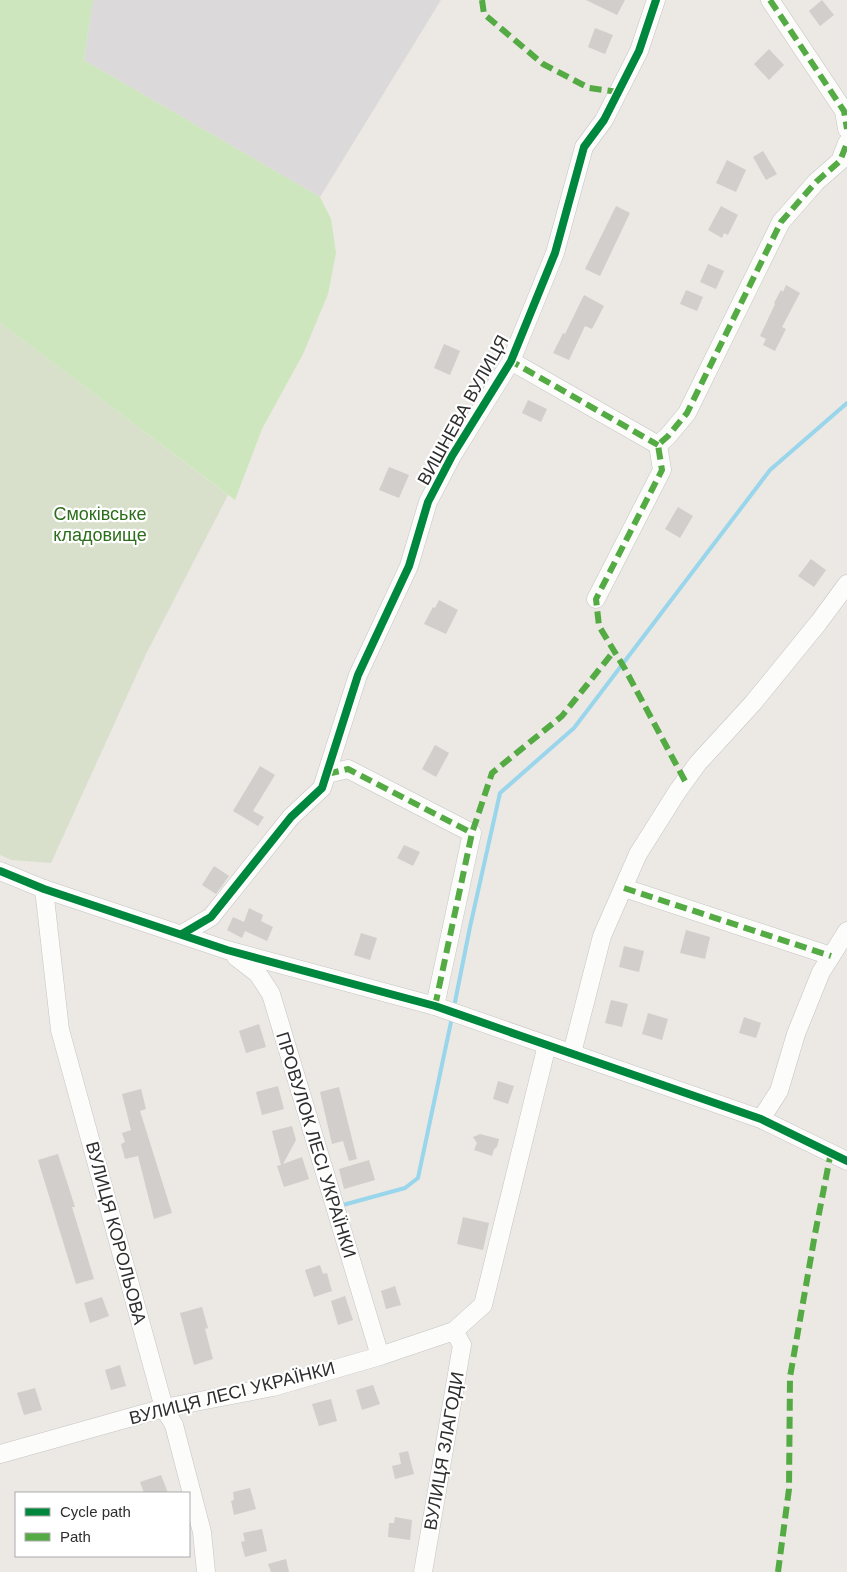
<svg xmlns="http://www.w3.org/2000/svg" width="847" height="1572" font-family="Helvetica,sans-serif">
	<style>
		.industrial { fill: #dcd9db }
		.green { fill: #cee6be }
		.cemetery { fill: #d8e0cc }
		.lines { fill: none; stroke-linecap: round; stroke-linejoin: round }
		.stream { stroke: #99d6ec; stroke-width: 4 }
		.building { fill: #d1cecb }
		.minor-casing { stroke: #c5c4c5; stroke-width: 19 }
		.minor { stroke: #fcfcfb; stroke-width: 18 }
		.quiet { stroke: #54ab44; stroke-width: 6; stroke-dasharray: 12 6; stroke-linecap: butt }
		.cycleway-casing { stroke: #fff; stroke-width: 11 }
		.cycleway { stroke: #00873e; stroke-width: 8 }
		.labels { text-anchor: middle; stroke-width: 4.5; stroke-linejoin: round; paint-order: stroke }
		.street-label { font-size: 18px; fill: #2e2e2e; stroke: #fff }
		.park-label { font-size: 18px; fill: #2c6e1b; stroke: #fff }
	</style>
	<rect width="100%" height="100%" fill="#ece8e4"/>
	<polygon class="industrial" points="93,0 441,0 320,197 84,60"/>
	<polygon class="green" points="0,0 93,0 84,60 320,197 331,219 336,253 328,294 303,354 262,429 235,500 0,323"/>
	<polygon class="cemetery" points="0,323 228,495 146,654 51,863 12,860 0,855"/>
	<g class="lines">
		<g class="stream">
			<polyline points="455,1002 470,927 500,793 574,728 770,470 847,403"/>
			<polyline points="343,1205 405,1188 418,1178 451,1022"/>
		</g>
	</g>
	<g class="building">
		<polygon points="586,0 625,0 617,15"/>
		<polygon points="822,0 834,15 820,26 809,11"/>
		<polygon points="595,28 613,35 605,54 588,47"/>
		<polygon points="769,49 784,65 769,80 754,64"/>
		<polygon points="763,151 777,174 766,180 753,157"/>
		<polygon points="727,160 746,170 736,192 716,183"/>
		<polygon points="616,206 630,213 600,276 585,269"/>
		<polygon points="721,206 738,215 728,235 724,233 722,238 708,230"/>
		<polygon points="708,264 724,271 716,289 700,282"/>
		<polygon points="786,285 800,293 782,327 786,329 775,351 763,345 766,339 760,336 775,304 774,303 781,290 783,292"/>
		<polygon points="686,290 703,297 697,311 680,304"/>
		<polygon points="584,295 604,306 592,329 585,326 569,360 553,353 563,333 565,334"/>
		<polygon points="444,344 460,351 450,375 434,368"/>
		<polygon points="528,400 547,409 541,422 522,413"/>
		<polygon points="389,467 409,475 399,498 379,490"/>
		<polygon points="678,507 693,516 680,538 665,529"/>
		<polygon points="811,559 826,570 814,587 798,576"/>
		<polygon points="439,600 458,610 446,634 424,624 433,607 435,608"/>
		<polygon points="435,745 449,753 436,777 422,769"/>
		<polygon points="260,766 275,775 253,811 264,817 258,826 233,811"/>
		<polygon points="404,845 420,852 413,866 397,858"/>
		<polygon points="214,866 229,876 216,894 202,885"/>
		<polygon points="249,908 263,915 261,921 273,927 267,941 245,931 242,938 227,930 233,917 244,922"/>
		<polygon points="686,930 710,937 705,959 680,953"/>
		<polygon points="361,933 377,938 370,960 354,955"/>
		<polygon points="624,946 644,951 639,972 619,967"/>
		<polygon points="611,1000 628,1004 622,1027 605,1023"/>
		<polygon points="648,1013 668,1019 662,1040 642,1034"/>
		<polygon points="744,1017 761,1023 756,1038 739,1033"/>
		<polygon points="259,1024 266,1047 246,1053 239,1031"/>
		<polygon points="498,1081 514,1086 508,1104 493,1099"/>
		<polygon points="278,1086 284,1109 262,1115 256,1092"/>
		<polygon points="339,1087 357,1159 349,1161 343,1141 332,1144 320,1092"/>
		<polygon points="141,1089 146,1109 140,1111 172,1213 154,1219 138,1156 125,1159 121,1144 125,1142 122,1133 131,1130 122,1094"/>
		<polygon points="292,1126 296,1140 283,1164 302,1157 309,1179 284,1187 277,1166 281,1165 272,1131"/>
		<polygon points="480,1134 499,1139 497,1147 494,1149 492,1156 474,1150 477,1143 473,1137"/>
		<polygon points="58,1154 75,1207 72,1207 94,1279 76,1284 38,1160"/>
		<polygon points="369,1160 375,1180 344,1189 339,1169"/>
		<polygon points="463,1217 489,1223 483,1250 457,1244"/>
		<polygon points="320,1265 323,1274 327,1273 332,1291 314,1297 305,1270"/>
		<polygon points="395,1286 401,1305 386,1309 381,1291"/>
		<polygon points="345,1296 353,1320 338,1325 331,1301"/>
		<polygon points="102,1297 109,1316 90,1323 84,1303"/>
		<polygon points="202,1307 208,1328 205,1329 213,1359 194,1365 180,1313"/>
		<polygon points="120,1365 126,1386 111,1390 105,1370"/>
		<polygon points="373,1385 380,1404 362,1410 356,1390"/>
		<polygon points="35,1388 42,1410 24,1415 17,1393"/>
		<polygon points="331,1399 337,1421 319,1426 312,1404"/>
		<polygon points="408,1451 414,1474 395,1479 392,1466 401,1464 399,1453"/>
		<polygon points="161,1475 168,1493 144,1493 140,1482"/>
		<polygon points="250,1488 256,1509 234,1515 231,1501 234,1500 233,1492"/>
		<polygon points="395,1517 412,1520 410,1540 388,1537 389,1523 394,1523"/>
		<polygon points="262,1529 267,1551 245,1557 241,1542 245,1541 243,1533"/>
		<polygon points="286,1559 289,1572 271,1572 268,1564"/>
	</g>
	<g class="lines">
		<g class="minor-casing">
			<g id="minor">
				<polyline points="770,0 844,111 847,129"/>
				<polyline points="511,361 658,445"/>
				<polyline points="596,599 662,470 658,445 668,436 687,413 781,222 816,182 840,161 847,143"/>
				<polyline points="327,774 348,769 472,833 435,1006"/>
				<polyline points="0,871 44,889 227,950 435,1006 547,1045 761,1119 847,1161"/>
				<polyline points="624,888 831,956"/>
				<polyline points="44,889 60,1030 164,1408 174,1425 202,1532 206,1572"/>
				<polyline points="182,934 211,917 291,817 322,788 358,675 409,566 428,502 452,456 511,361 555,253 584,147 604,120 639,51 656,0"/>
				<polyline points="236,957 258,974 271,994 380,1356"/>
				<polyline points="572,1053 602,936 638,854 677,792 698,763 753,703 819,622 847,584"/>
				<polyline points="761,1119 779,1091 796,1034 821,972 847,931"/>
				<polyline points="0,1454 164,1408 273,1387 380,1356 454,1331 483,1305 547,1045"/>
				<polyline points="423,1572 462,1345 454,1331"/>
			</g>
		</g>
		<use href="#minor" class="minor"/>
		<g class="quiet">
			<polyline points="482,0 484,14 543,64 589,88 618,92"/>
			<polyline points="770,0 844,111 847,129"/>
			<polyline points="512,358 511,361 658,445"/>
			<polyline points="327,774 348,769 472,833"/>
			<polyline points="685,781 625,669 599,626 596,599 662,470 658,445 668,436 687,413 781,222 816,182 840,161 847,143"/>
			<polyline points="624,888 831,956"/>
			<polyline points="435,1006 472,833 492,773 562,716 614,651"/>
			<polyline points="778,1572 789,1489 790,1377 815,1234 831,1152"/>
		</g>
		<g class="cycleway-casing">
			<g id="cycleway">
				<polyline points="0,871 44,889 227,950 435,1006 547,1045 761,1119 847,1161"/>
				<polyline points="182,934 211,917 291,817 322,788 358,675 409,566 428,502 452,456 511,361 555,253 584,147 604,120 639,51 656,0"/>
			</g>
		</g>
		<use href="#cycleway" class="cycleway"/>
	</g>
	<g class="labels">
		<g class="street-label">
			<text transform="translate(463 410) rotate(-61)" y="6">ВИШНЕВА ВУЛИЦЯ</text>
			<text transform="translate(316 1145) rotate(73)" y="6">ПРОВУЛОК ЛЕСІ УКРАЇНКИ</text>
			<text transform="translate(116 1233) rotate(75)" y="6">ВУЛИЦЯ КОРОЛЬОВА</text>
			<text transform="translate(232 1393) rotate(-14)" y="6">ВУЛИЦЯ ЛЕСІ УКРАЇНКИ</text>
			<text transform="translate(444 1451) rotate(-80)" y="6">ВУЛИЦЯ ЗЛАГОДИ</text>
		</g>
		<g class="park-label">
			<text x="100" y="520">Смоківське<tspan x="100" dy="21">кладовище</tspan></text>
		</g>
	</g>
	<rect x="15" y="1492" width="175" height="65" fill="#ffffff" stroke="#ababab"/>
	<rect x="25" y="1508" width="25" height="8" fill="#00873e" stroke="#ababab"/>
	<text x="60" y="1517" font-size="15" fill="#2e2e2e">Cycle path</text>
	<rect x="25" y="1533" width="25" height="8" fill="#54ab44" stroke="#ababab"/>
	<text x="60" y="1542" font-size="15" fill="#2e2e2e">Path</text>
</svg>
